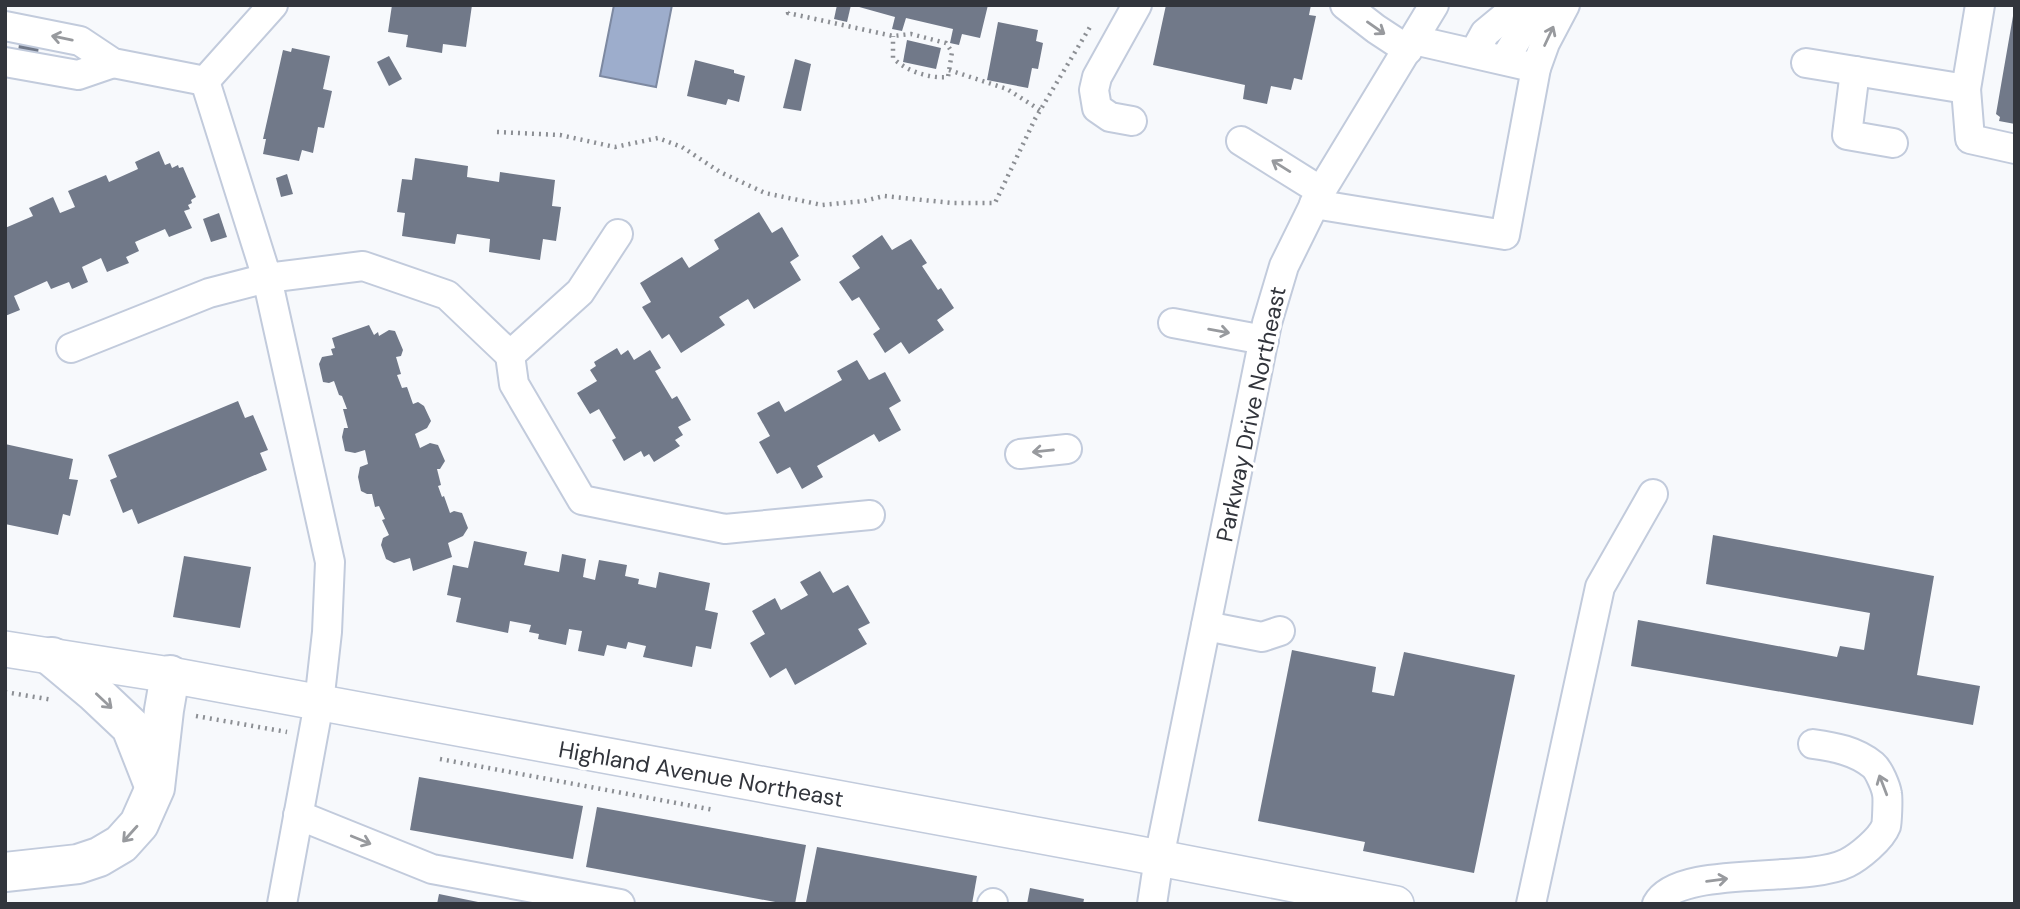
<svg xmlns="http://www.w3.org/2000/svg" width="2020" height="909" font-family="'DM Sans',sans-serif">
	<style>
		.water { fill: #9dadcc; stroke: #7d89a1; stroke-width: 2 }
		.building { fill: #717989 }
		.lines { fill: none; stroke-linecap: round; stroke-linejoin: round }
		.minor-casing { stroke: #c2cbdc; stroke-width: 32 }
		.major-casing { stroke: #c2cbdc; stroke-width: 38 }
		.highway-casing { stroke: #c2cbdc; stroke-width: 42 }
		.path { stroke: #8c8f94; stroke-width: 4.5; stroke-dasharray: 2 5; stroke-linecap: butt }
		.minor { stroke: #fff; stroke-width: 28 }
		.major { stroke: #fff; stroke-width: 35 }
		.highway { stroke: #fff; stroke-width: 38 }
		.oneway { stroke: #989a9e }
		.labels { text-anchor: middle; stroke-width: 7; stroke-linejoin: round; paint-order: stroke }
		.street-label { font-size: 23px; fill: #32353c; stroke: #fff }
	</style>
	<rect width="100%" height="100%" fill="#f7f9fc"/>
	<polygon class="water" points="614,5 672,5 656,87 600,76"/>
	<g class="building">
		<polygon points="392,5 472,5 466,47 443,44 442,53 406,47 408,35 388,32"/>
		<polygon points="837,5 851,5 847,22 834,19"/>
		<polygon points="852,5 988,5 980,38 962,34 959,45 950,43 953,29 906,18 902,31 892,29 895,17"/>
		<polygon points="1166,5 1311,5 1309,15 1316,16 1302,80 1294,78 1291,90 1271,86 1267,104 1243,99 1245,85 1153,65"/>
		<polygon points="2013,16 2015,16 2015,124 1999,121 2000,117 1996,114"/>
		<polygon points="998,22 1038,30 1036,41 1043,43 1038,69 1032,68 1028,88 987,80"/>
		<polygon points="907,40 941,48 936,69 903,62"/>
		<polygon points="19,44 39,46 37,61 17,59"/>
		<polygon points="292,48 330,56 323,89 332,91 324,128 318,127 313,153 302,150 299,161 263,154 266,139 263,139 283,50 291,52"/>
		<polygon points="389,56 402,79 389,86 377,62"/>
		<polygon points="795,59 811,64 801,111 783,108"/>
		<polygon points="695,60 734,70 734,73 745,76 739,102 728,99 726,105 687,96"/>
		<polygon points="159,151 165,165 170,163 172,168 178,165 179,168 183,167 196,197 191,200 192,203 188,205 190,209 184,211 192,228 169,237 165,229 135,242 139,251 126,257 129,263 107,272 101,258 82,267 88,282 72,289 69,282 51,289 47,281 14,296 20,310 5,316 5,228 33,216 29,208 53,197 60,213 75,207 68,191 106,175 109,182 138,169 135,162"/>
		<polygon points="415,158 468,166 467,177 499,182 500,172 555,180 552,206 561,207 556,241 543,239 540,260 489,252 490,239 457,234 455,244 402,236 405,213 397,212 402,179 412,180"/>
		<polygon points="287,174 293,194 281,197 276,178"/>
		<polygon points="759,212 772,233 782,227 799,256 790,262 801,280 754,309 748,299 719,317 725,325 681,353 669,334 662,339 642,307 651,302 640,283 682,257 689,268 719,249 714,240"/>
		<polygon points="219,213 227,237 211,242 203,219"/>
		<polygon points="882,235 892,250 911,239 927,263 922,266 938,290 941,288 954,308 937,320 944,330 909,354 901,342 885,353 873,334 880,329 859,297 852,301 839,282 860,268 852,256"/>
		<polygon points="369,325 374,335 378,332 379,336 389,330 395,331 403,350 401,356 396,357 401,374 397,375 402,388 407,387 413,404 418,402 424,406 431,421 427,428 415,434 420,448 430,443 438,445 445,461 440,469 437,469 441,485 438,486 442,497 444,496 450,513 454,511 462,513 468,528 463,536 448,543 452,557 413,571 410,558 394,563 386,559 381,545 383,538 389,535 382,520 385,519 379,506 375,507 372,494 367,494 361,491 358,477 360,467 368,464 365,450 355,453 345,451 342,437 344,428 348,428 343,409 347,409 342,396 339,395 334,381 329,383 323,382 319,364 322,357 333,355 331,349 335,348 332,338"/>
		<polygon points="617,348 621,355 628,350 634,360 650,350 661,368 655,371 672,399 677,396 691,420 678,427 683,435 675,440 680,446 654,462 649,454 644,457 641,451 624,461 612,440 616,438 599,409 590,414 577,393 597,381 590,370 596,366 594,362"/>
		<polygon points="857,360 869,380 885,372 901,401 889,408 901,430 879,442 874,434 817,466 823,477 802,489 790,467 777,474 759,442 770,436 757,413 779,401 785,412 842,380 837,371"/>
		<polygon points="238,401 245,418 253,415 268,450 260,453 267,470 138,524 132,509 123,513 110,480 117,477 108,455"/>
		<polygon points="5,444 73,459 69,479 78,480 70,516 63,514 58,535 5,524"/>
		<polygon points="1713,535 1934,576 1917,675 1980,686 1973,725 1631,666 1638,620 1837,657 1840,646 1864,650 1870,613 1706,584"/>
		<polygon points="474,541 527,552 524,565 559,572 562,554 586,559 583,577 595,580 599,560 627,565 625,576 639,579 638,584 656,588 659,572 710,583 705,610 718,613 711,649 696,646 692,667 643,657 646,646 628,642 626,649 607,645 604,656 578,651 582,631 569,629 566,645 538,639 539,634 529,632 531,625 510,621 508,633 456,622 461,598 447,595 453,565 468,568"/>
		<polygon points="184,556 251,567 240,628 173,617"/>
		<polygon points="820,571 833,593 848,585 870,623 858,629 867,644 795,685 786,668 770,678 750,643 765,634 752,611 775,598 781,610 808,595 800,582"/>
		<polygon points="1292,650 1376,667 1372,692 1394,696 1404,652 1515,675 1474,873 1363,851 1365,842 1258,821"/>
		<polygon points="419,777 583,806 573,859 410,830"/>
		<polygon points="597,807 806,845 795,904 786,904 586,867"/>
		<polygon points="817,847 977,876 972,904 817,904 806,902"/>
		<polygon points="1030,888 1084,899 1083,904 1027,904"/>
		<polygon points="439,894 483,903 482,904 437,904"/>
	</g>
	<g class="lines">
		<g class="minor-casing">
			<g id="minor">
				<polyline points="1345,5 1376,29 1408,50"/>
				<polyline points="5,26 80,41 113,63 205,81 273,5"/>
				<polyline points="1414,40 1536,68"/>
				<polyline points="1474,53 1485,33 1519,5"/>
				<polyline points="1504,60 1538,5"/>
				<polyline points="5,62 78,75 113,63"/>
				<polyline points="1806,63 1966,89 1980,5"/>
				<polyline points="1855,71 1847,135 1893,143"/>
				<polyline points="205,81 267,278 363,266 447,295 510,355 580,292 618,234"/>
				<polyline points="1966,89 1970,139 2015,149"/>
				<polyline points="1132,121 1110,117 1097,108 1094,90 1097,77 1137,5"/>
				<polyline points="1241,141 1321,191"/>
				<polyline points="1314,204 1505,235 1536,68 1545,43 1565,5"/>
				<polyline points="1173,323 1264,340"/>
				<polyline points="71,348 209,293 267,278 330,562 327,632 319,703 282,904"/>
				<polyline points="510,355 514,384 582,500 725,529 870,515"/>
				<polyline points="1020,454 1067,449"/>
				<polyline points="1206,626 1262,637 1280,631"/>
				<polyline points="298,815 432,869 620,904"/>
				<polyline points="992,904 993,903"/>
				<polyline points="1152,904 1159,858 1267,323 1284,266 1321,191 1434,5"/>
				<polyline points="1531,904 1600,587 1653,494"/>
				<path d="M1657,904C1678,864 1805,884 1847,863C1859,857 1881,839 1886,826C1887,822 1888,799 1887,794C1886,787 1879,770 1873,765C1856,751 1835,747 1813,744"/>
			</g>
		</g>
		<g class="major-casing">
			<polyline id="major" points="5,649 170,675 1123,851 1396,904"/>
		</g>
		<g class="highway-casing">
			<g id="highway">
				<polyline points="52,657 95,693 131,727 153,783"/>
				<polyline points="5,872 78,864 99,857 121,844 139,824 155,788 164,710 170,675"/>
			</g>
		</g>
		<g class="path">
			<path d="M788,5V13L893,36L911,34L946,43L952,52L948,77C930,79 906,71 893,58V36"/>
			<polyline points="949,70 1007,89 1040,110"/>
			<polyline points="497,132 560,135 615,147 658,138 682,147 720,172 765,193 822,205 864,201 884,196 952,203 995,203 1035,119 1090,27"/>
			<polyline points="5,692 53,700"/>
			<polyline points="196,716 287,732"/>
			<polyline points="440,759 714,810"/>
		</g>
		<use href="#minor" class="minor"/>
		<use href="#major" class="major"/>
		<use href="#highway" class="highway"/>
	</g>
	<defs><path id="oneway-shaft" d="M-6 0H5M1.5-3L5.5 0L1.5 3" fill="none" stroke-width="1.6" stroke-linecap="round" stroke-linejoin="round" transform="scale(1.75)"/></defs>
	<g class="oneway">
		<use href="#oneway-shaft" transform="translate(1376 28) rotate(35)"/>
		<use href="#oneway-shaft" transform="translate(1549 36) rotate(-65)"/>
		<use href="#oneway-shaft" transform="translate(62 38) rotate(-168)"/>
		<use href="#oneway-shaft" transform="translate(1281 166) rotate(-148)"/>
		<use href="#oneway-shaft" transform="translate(1219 331) rotate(10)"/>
		<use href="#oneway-shaft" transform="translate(1043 451) rotate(174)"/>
		<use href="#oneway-shaft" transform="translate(104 701) rotate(43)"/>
		<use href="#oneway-shaft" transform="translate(1883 785) rotate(-111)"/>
		<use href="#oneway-shaft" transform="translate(130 834) rotate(132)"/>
		<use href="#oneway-shaft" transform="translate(361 840) rotate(22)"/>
		<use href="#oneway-shaft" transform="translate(1717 880) rotate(-7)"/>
	</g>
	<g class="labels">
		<g class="street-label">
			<text transform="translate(1251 414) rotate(-78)" y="8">Parkway Drive Northeast</text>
			<text transform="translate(701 774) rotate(10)" y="8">Highland Avenue Northeast</text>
		</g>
	</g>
	<rect width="2020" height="909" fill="none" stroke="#32353c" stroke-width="14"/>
</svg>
